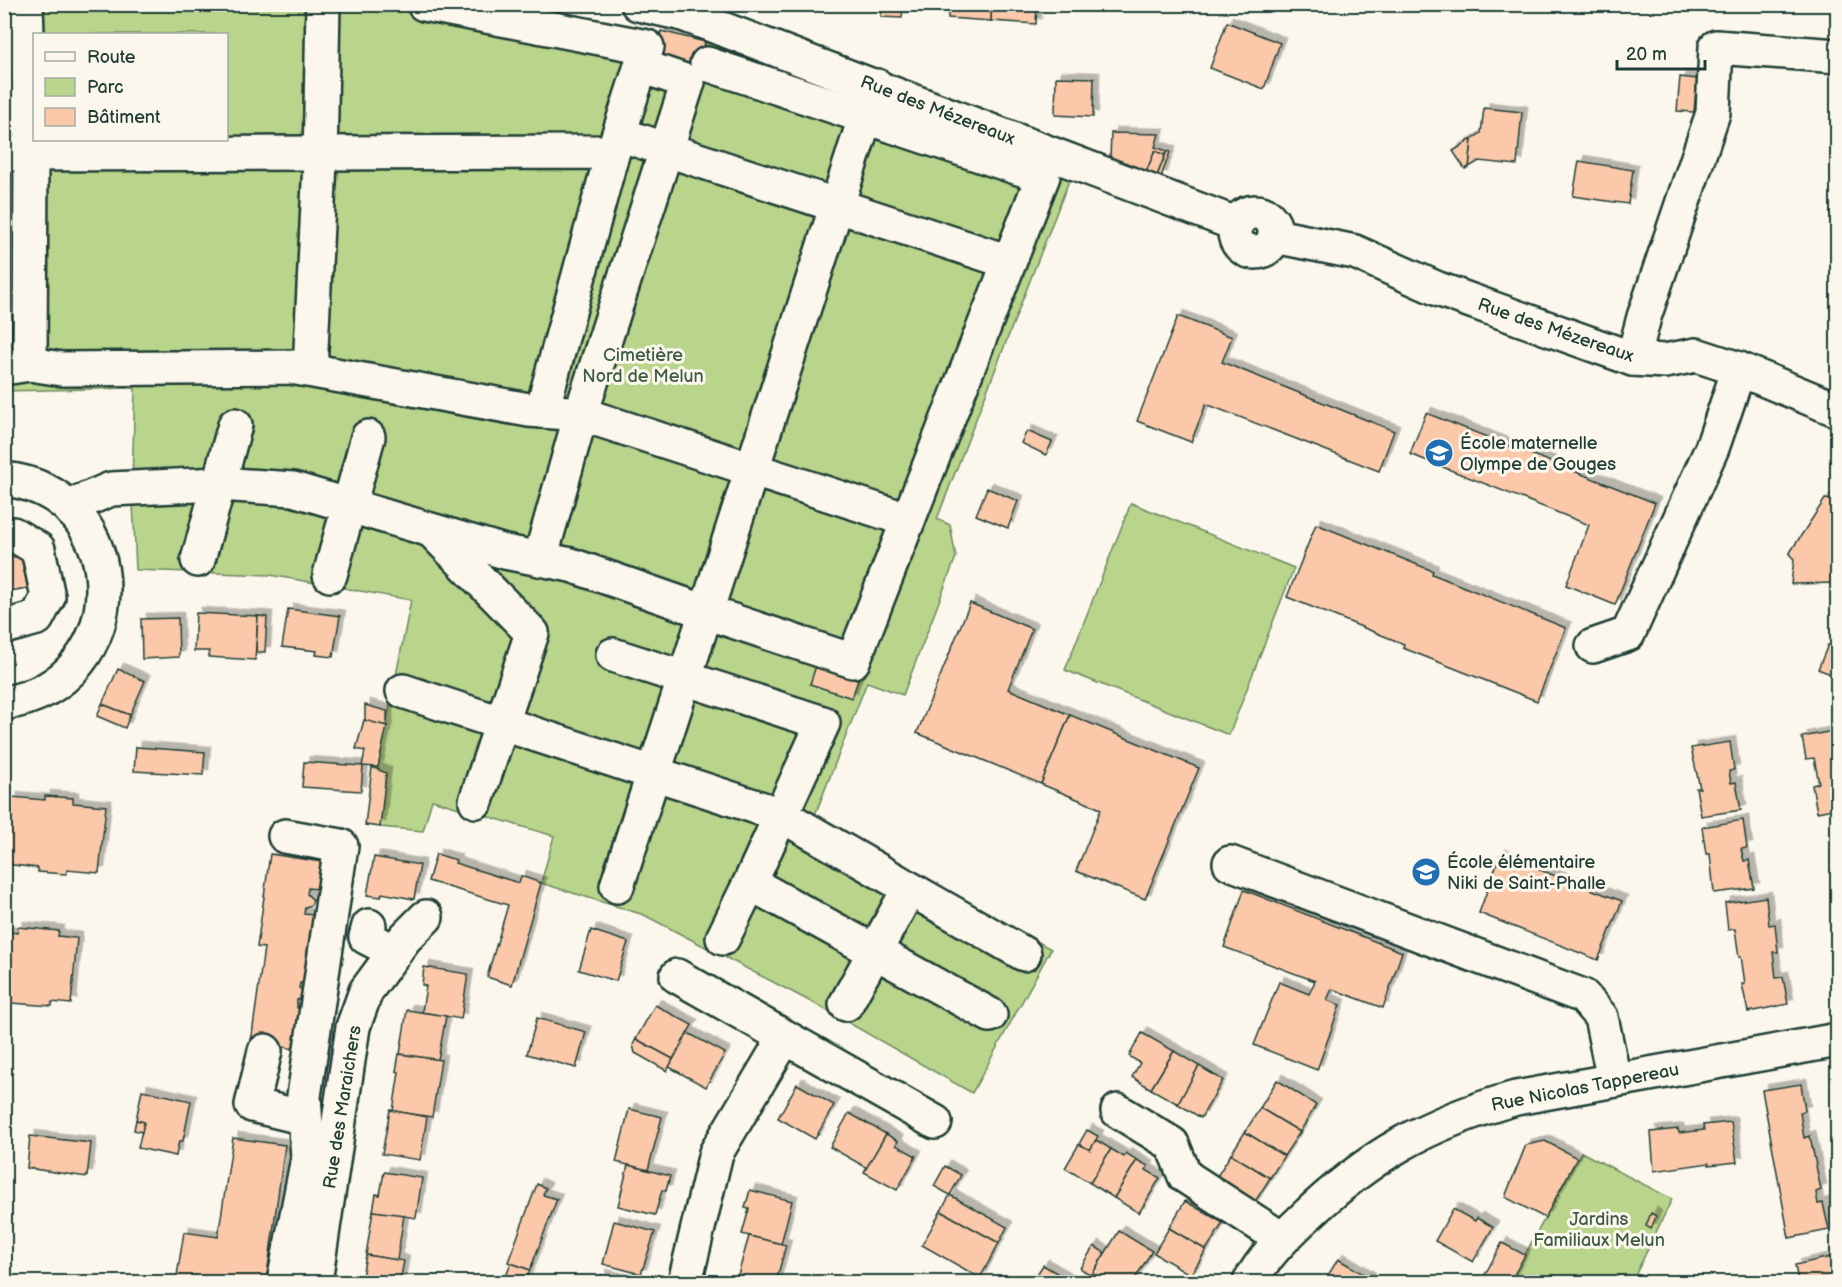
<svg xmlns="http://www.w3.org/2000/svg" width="1842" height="1287" font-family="'Balsamiq Sans',sans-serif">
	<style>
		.green { fill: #b9d48b; stroke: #6c8860; stroke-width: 1.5; fill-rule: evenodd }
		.building { fill: #fbc9aa; stroke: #1f3d34; stroke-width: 1.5; filter: url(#shadow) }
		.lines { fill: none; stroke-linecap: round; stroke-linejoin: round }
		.minor-casing { stroke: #1f3d34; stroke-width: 38 }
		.minor { stroke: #fbf7ec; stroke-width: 33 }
		.labels { text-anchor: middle; stroke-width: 6; stroke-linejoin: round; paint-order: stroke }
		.street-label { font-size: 18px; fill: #1f3d34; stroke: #fbf7ec }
		.park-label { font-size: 18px; fill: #3e5b45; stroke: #fbf7ec }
		.poi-label { font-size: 18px; fill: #1f3d34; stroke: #fbf7ec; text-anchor: start }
	</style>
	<defs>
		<filter id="shadow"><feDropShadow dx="5.5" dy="-5.5" stdDeviation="0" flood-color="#0004"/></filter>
	</defs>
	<rect width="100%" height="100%" fill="#fbf7ec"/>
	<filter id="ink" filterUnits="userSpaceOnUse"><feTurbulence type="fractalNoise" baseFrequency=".0167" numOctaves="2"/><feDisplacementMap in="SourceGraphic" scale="12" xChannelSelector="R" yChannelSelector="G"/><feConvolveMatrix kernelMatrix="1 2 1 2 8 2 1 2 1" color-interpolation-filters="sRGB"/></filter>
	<g filter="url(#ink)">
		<g class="green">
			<path d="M5,5H522L740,49L1070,178L937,519L950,525L956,557L903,695L867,682L815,815L1051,949L972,1093L819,1006L644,915L541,883L554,836L432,800L423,831L380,827L386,774L377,771L411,600L270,575L136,570L132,480L135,388L5,391ZM34,34H226V140H34Z"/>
			<polygon points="1131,503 1294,568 1229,735 1065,670"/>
			<polygon points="1581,1152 1672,1199 1632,1282 1510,1282"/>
		</g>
		<g class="building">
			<polygon points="882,4 903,4 902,18 881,17"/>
			<polygon points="903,4 949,4 948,12 903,7"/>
			<polygon points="949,4 992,4 991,21 948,18"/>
			<polygon points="992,4 1037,4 1036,24 991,21"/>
			<polygon points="1227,22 1280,43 1264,89 1210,68"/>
			<polygon points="661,31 705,42 700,65 695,68 656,55"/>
			<polygon points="1056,77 1094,78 1093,117 1055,115"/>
			<polygon points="1680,77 1697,79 1694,112 1677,111"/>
			<polygon points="1484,108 1522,112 1517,165 1479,161 1469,167 1472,139 1481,133"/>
			<polygon points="1111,133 1159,134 1155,147 1167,151 1165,155 1155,151 1146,172 1110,159"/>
			<polygon points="1472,139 1469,167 1465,169 1453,151"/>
			<polygon points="1155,151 1165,155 1157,176 1146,172"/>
			<polygon points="1167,151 1170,152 1161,177 1157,176"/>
			<polygon points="1579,161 1633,170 1628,204 1573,196"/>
			<polygon points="1178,316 1232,337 1222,362 1394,431 1379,471 1206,404 1191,442 1137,421"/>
			<polygon points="1426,413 1655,503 1615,605 1566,585 1589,525 1410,454"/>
			<polygon points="1027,431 1052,442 1046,455 1021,443"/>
			<polygon points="987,488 1018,501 1008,528 976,515"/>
			<polygon points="1825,499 1838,501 1838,583 1791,584 1794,559 1789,554"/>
			<polygon points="1316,524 1433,571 1432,574 1566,628 1537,701 1403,648 1404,644 1287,597"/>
			<polygon points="21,556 28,588 4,592 4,559"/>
			<polygon points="970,603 1032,629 1008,689 1070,715 1041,784 917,733"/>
			<polygon points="288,609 340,616 333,657 316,655 317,651 282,647"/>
			<polygon points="196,613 258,616 255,660 209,657 209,651 194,651"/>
			<polygon points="258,616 267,617 265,652 256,652"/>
			<polygon points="178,618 179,657 142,659 141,619"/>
			<polygon points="1828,645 1838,649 1838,677 1818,669"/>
			<polygon points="817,663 859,677 852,698 810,684"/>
			<polygon points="118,669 145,681 130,715 102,704"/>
			<polygon points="102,704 130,715 125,728 97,716"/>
			<polygon points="365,705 387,711 387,726 365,721"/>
			<polygon points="1070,715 1199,768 1145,899 1076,871 1101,809 1041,784"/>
			<polygon points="364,720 387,726 378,767 362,766 365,751 356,749"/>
			<polygon points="1838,730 1838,808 1817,812 1812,785 1819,783 1814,758 1806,759 1802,737"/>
			<polygon points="1730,742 1734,770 1729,771 1731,783 1736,782 1741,810 1701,816 1696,788 1700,788 1691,748"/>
			<polygon points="136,747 205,752 203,775 134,771"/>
			<polygon points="304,762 363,766 361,791 302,787"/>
			<polygon points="372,767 386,773 380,827 365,825"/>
			<polygon points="45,796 73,798 73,803 106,806 99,873 67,870 66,874 38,872 38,868 5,864 12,797 45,800"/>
			<polygon points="1743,820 1747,848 1741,849 1744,861 1749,860 1754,888 1714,893 1710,854 1706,854 1702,827"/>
			<polygon points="270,854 322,862 318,889 308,888 307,894 313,900 311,905 305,907 304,914 314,915 308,955 310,984 300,983 299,988 305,991 303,999 297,1000 297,1008 307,1010 301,1050 251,1042 264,948 257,947"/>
			<polygon points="436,854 456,860 455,863 519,883 521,876 541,883 512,985 487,977 508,905 428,881"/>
			<polygon points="1500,855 1622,901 1598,960 1479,913"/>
			<polygon points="374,857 420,865 414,899 382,893 381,897 367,895"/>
			<polygon points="1244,890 1402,952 1383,1008 1332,989 1327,1000 1340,1005 1317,1070 1254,1045 1279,982 1309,994 1315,981 1224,947"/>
			<polygon points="1766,897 1769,925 1775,924 1778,952 1773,952 1776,978 1783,977 1788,1004 1748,1012 1742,984 1745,984 1741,956 1739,957 1735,929 1728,930 1725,903"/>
			<polygon points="18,927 59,931 58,936 77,938 71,1004 52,1002 52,1006 11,1003 12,998 4,998 4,931 17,933"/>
			<polygon points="591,930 628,942 616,981 579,970"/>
			<polygon points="424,967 468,974 461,1019 422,1012 426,986 422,985"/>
			<polygon points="655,1005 692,1025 673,1059 636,1039"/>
			<polygon points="407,1010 446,1016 438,1060 400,1054"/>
			<polygon points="537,1018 586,1032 576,1068 527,1054"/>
			<polygon points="688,1033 725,1053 706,1087 669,1067"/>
			<polygon points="1142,1033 1174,1051 1151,1089 1132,1077 1140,1063 1129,1056"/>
			<polygon points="636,1039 673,1059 667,1071 635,1053 633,1045"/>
			<polygon points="1174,1051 1199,1066 1178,1104 1151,1089"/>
			<polygon points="399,1054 441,1060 432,1117 393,1111 399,1072 396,1071"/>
			<polygon points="1199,1066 1223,1080 1201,1118 1178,1104"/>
			<polygon points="1277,1080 1316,1105 1300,1132 1260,1108"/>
			<polygon points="797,1084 834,1105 815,1139 778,1118"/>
			<polygon points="1801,1084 1805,1111 1800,1112 1804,1138 1810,1136 1821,1190 1816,1192 1818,1204 1823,1203 1829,1230 1789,1238 1762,1090"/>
			<polygon points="142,1090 191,1101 183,1141 179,1141 176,1156 138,1148 144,1122 136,1120"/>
			<polygon points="1260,1108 1300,1132 1284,1156 1245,1132"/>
			<polygon points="629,1109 662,1117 648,1170 616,1162"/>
			<polygon points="390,1110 427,1117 420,1160 382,1154"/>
			<polygon points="849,1113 886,1134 867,1168 830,1147"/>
			<polygon points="136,1120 144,1122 142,1132 134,1130"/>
			<polygon points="1731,1122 1737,1162 1709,1165 1709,1163 1654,1171 1651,1132 1678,1129 1679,1133 1704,1130 1703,1125"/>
			<polygon points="1087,1130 1098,1136 1090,1150 1079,1144"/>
			<polygon points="1245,1132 1284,1156 1270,1178 1231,1154"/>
			<polygon points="886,1134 898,1141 896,1145 916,1156 897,1190 864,1172"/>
			<polygon points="30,1136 91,1143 87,1177 27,1168"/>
			<polygon points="233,1138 285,1145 266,1282 176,1282 184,1232 218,1237"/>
			<polygon points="1096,1140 1111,1149 1090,1183 1065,1168 1079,1144 1090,1150"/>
			<polygon points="1545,1141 1577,1158 1545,1218 1505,1197 1526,1145"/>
			<polygon points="1111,1149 1124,1157 1126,1153 1137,1160 1114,1198 1090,1183"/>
			<polygon points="1231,1154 1270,1178 1253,1205 1214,1181"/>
			<polygon points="1137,1160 1148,1166 1146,1170 1160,1178 1139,1213 1114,1198"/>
			<polygon points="628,1165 670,1176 666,1191 662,1190 655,1215 618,1206"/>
			<polygon points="945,1166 961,1175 950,1195 934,1186"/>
			<polygon points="384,1172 422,1178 416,1218 373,1211 376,1194 380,1195"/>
			<polygon points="537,1184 546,1188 543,1195 557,1199 530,1270 508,1262"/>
			<polygon points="750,1190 792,1201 781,1244 742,1234 749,1209 745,1208"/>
			<polygon points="950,1195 1007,1227 999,1243 941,1211"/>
			<polygon points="1185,1201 1223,1223 1206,1250 1169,1228"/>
			<polygon points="1453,1209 1475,1221 1477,1218 1493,1227 1473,1262 1435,1241"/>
			<polygon points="373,1211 404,1215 397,1260 366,1255"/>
			<polygon points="941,1211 999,1243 980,1278 922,1245"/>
			<polygon points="1651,1213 1656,1216 1651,1229 1646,1226"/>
			<polygon points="614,1221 655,1232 641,1274 603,1264"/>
			<polygon points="1169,1228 1206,1250 1191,1275 1154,1253"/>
			<polygon points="1119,1231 1152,1251 1133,1282 1096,1282 1089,1279"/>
			<polygon points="749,1236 786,1245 776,1282 736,1282"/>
			<polygon points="1502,1243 1525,1255 1510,1282 1481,1282"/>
			<polygon points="1094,1246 1105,1253 1091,1276 1080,1268"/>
			<polygon points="366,1255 404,1261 400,1282 361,1282"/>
			<polygon points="1835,1256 1838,1282 1798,1282 1795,1265"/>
			<polygon points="1338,1259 1370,1278 1367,1282 1324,1282"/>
			<polygon points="511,1263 530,1270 525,1282 504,1282"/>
			<polygon points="1043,1265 1072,1282 1032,1282"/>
			<polygon points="601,1275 630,1282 600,1282"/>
		</g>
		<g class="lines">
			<g class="minor-casing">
				<g id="minor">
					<polyline points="26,4 31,154 30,364"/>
					<polyline points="424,4 647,47 619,134 1009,262"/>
					<polyline points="638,4 683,14 1236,224"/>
					<polyline points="707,64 1043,176 853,661 706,612 865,118 877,86"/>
					<polyline points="4,154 601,152 612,154 619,134"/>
					<circle cx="1255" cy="232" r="20"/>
					<polyline points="1275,236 1355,252 1438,289 1633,359 1665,361 1696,355 1739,369 1838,410"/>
					<polyline points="1633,359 1644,317 1713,113 1716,47 1838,56"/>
					<polyline points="4,368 30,364 62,369 291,367 529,410 581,414 908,520"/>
					<polyline points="310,370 320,162 323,4"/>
					<polyline points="542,411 612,154"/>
					<path d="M4,479C136,493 136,684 4,703"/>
					<polyline points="72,511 80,502 111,489 219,484 293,489 505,552 571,565 706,612 617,886"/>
					<polyline points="432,531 532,633 476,801"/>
					<polyline points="4,535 13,534 38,549 48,597 37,618 4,627"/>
					<polyline points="540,559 581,414 688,82 641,66"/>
					<polyline points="198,560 235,425"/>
					<polyline points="330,575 368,437"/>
					<polyline points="1593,646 1628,634 1712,448 1739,369"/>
					<polyline points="613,655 823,723 750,883"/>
					<polyline points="403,691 781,815 1024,954"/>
					<polyline points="1230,863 1583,996 1601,1017 1614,1080"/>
					<polyline points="369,926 366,937 395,952"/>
					<polyline points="723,938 750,883 990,1015"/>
					<polyline points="677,976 935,1122"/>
					<polyline points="846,1004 909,889"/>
					<polyline points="265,1051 252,1105 305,1118"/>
					<polyline points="1118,1111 1172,1144 1185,1176 1282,1239"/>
					<polyline points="284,1282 308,1158 304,1096 341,846 285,836"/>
					<polyline points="315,1282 353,1027 366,991 405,938 426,917"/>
					<polyline points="685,1282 716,1153 785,1037"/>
					<path d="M1250,1282C1263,1258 1283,1238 1303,1219C1370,1155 1427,1123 1516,1098L1838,1040"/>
				</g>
			</g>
			<use href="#minor" class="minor"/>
		</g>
	</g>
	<defs>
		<g id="school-disc" transform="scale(1.5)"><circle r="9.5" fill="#1f6fb2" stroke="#fbf7ec"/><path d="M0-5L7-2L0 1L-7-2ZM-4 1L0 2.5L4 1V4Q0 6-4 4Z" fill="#fff"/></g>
	</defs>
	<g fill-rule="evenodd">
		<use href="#school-disc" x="1439" y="453"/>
		<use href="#school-disc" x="1426" y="872"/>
	</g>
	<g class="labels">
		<g class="street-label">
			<text transform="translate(938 110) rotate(21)" y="6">Rue des Mézereaux</text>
			<text transform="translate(1556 330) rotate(19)" y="6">Rue des Mézereaux</text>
			<text transform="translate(1585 1087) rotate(-11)" y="6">Rue Nicolas Tappereau</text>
			<text transform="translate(342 1107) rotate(-81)" y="6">Rue des Maraichers</text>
		</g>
		<g class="park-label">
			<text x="643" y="361">Cimetière<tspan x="643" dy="21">Nord de Melun</tspan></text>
			<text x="1599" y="1225">Jardins<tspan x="1599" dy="21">Familiaux Melun</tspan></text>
		</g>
		<g class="poi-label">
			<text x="1460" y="449">École maternelle<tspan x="1460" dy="21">Olympe de Gouges</tspan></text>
			<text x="1447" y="868">École élémentaire<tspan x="1447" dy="21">Niki de Saint-Phalle</tspan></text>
		</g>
	</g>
	<rect width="1842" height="1287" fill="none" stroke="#fbf7ec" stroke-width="24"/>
	<rect x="12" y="12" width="1818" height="1263" fill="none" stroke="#1f3d34" stroke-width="2" filter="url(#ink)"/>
	<rect x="33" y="33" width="195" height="108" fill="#fbf7ec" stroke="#a3ada2" stroke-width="1.5"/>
	<rect x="45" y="52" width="30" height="9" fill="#fbf7ec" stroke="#a3ada2" stroke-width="1.5"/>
	<text x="87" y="63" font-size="18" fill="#1f3d34">Route</text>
	<rect x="45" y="78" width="30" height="18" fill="#b9d48b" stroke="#a3ada2" stroke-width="1.5"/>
	<text x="87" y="93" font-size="18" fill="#1f3d34">Parc</text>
	<rect x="45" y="108" width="30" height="18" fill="#fbc9aa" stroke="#a3ada2" stroke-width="1.5"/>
	<text x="87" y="123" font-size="18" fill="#1f3d34">Bâtiment</text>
	<path d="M1617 60v9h88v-9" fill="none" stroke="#1f3d34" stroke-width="3"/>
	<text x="1626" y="60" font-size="18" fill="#1f3d34" stroke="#fbf7ec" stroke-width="4.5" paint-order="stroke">20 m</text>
</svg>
